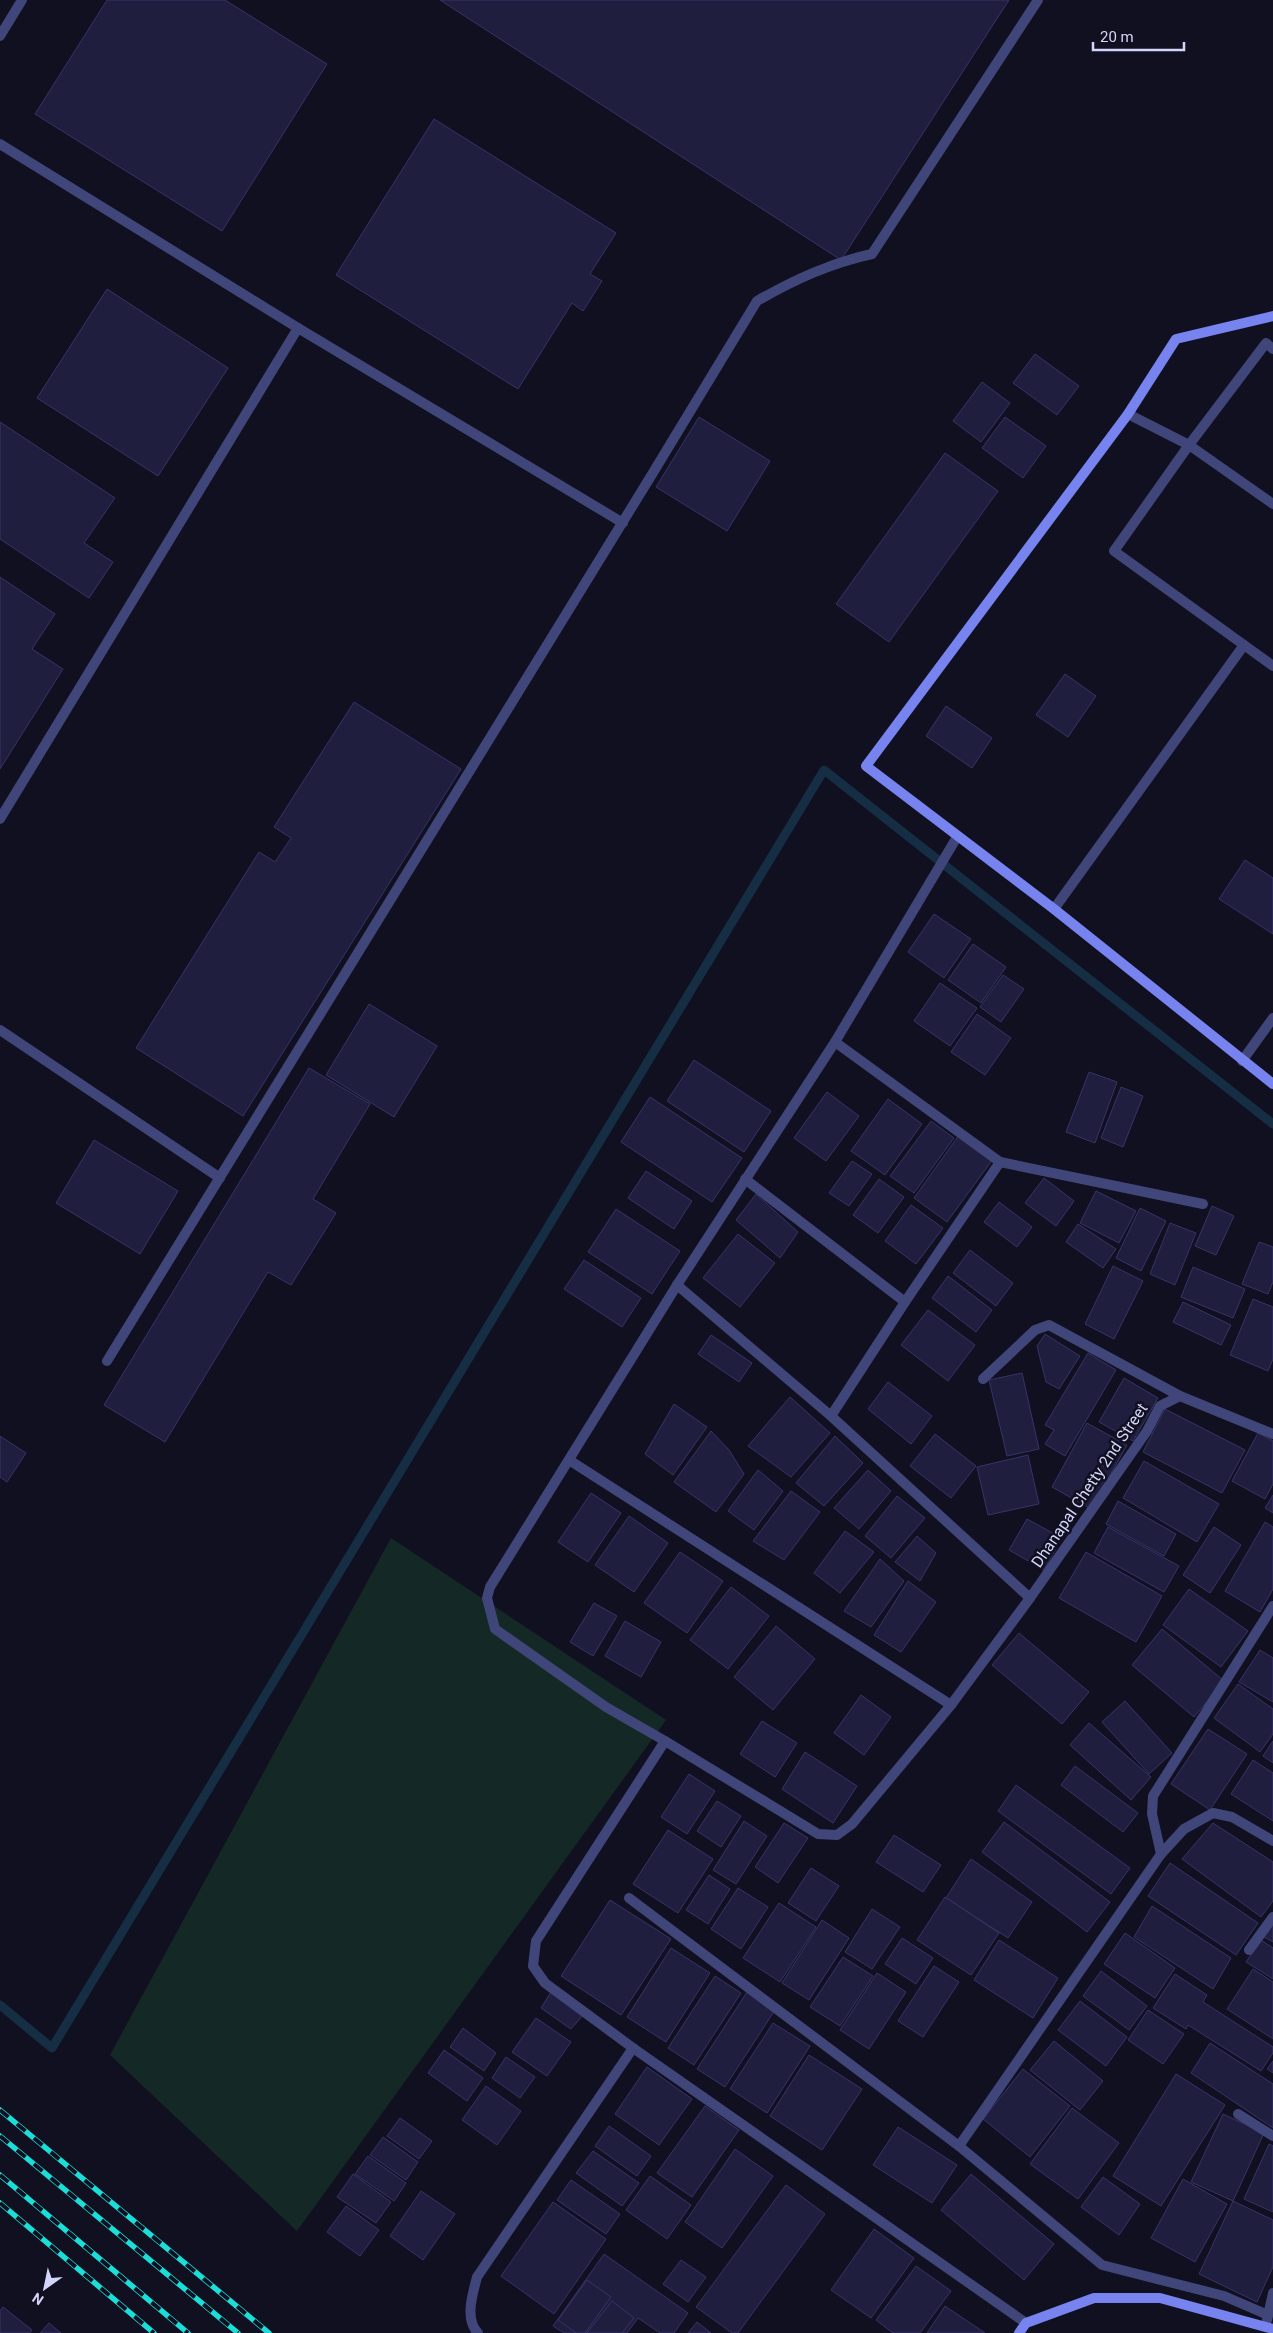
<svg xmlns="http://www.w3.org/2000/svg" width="1273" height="2333" font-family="Roboto,sans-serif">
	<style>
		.green { fill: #142926 }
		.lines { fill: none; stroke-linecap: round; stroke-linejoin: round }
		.stream { stroke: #152e44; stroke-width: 9 }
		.building { fill: #201e3f; stroke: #373368 }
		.lane { stroke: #404679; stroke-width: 10 }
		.street { stroke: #404679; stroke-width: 10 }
		.secondary { stroke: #7783ee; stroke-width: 10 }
		.rail-casing { stroke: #1bded8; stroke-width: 5.5 }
		.rail { stroke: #101020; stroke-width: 4; stroke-dasharray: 11; stroke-linecap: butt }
		.labels { text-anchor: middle; stroke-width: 5; stroke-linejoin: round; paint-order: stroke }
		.street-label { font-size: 16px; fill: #d4d5fa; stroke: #101020 }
	</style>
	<rect width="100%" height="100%" fill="#101020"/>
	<polygon class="green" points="391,1538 666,1720 297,2231 110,2055"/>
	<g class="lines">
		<polyline class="stream" points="0,2005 52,2048 824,770 1273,1124"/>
	</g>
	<g class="building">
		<polygon points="107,0 225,0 327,64 222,231 35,114"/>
		<polygon points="440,0 1009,0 841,260"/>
		<polygon points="434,119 616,233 590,274 602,281 583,311 572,303 518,389 336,275"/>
		<polygon points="107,289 228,368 158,476 37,398"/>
		<polygon points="1035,354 1079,386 1057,415 1013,383"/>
		<polygon points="982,382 1010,403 981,442 953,421"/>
		<polygon points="699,417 770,461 727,531 656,487"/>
		<polygon points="1005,417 1046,446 1023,478 982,448"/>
		<polygon points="0,422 115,498 84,543 113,562 89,598 0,539"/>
		<polygon points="945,453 998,491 889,642 836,604"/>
		<polygon points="0,577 55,614 32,649 63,669 0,769"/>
		<polygon points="1065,674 1096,696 1068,737 1036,715"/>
		<polygon points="354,702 461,769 243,1116 136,1048 259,852 275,862 291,838 274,827"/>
		<polygon points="946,706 992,738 972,768 926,736"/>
		<polygon points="1245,860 1273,878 1273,934 1219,899"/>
		<polygon points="934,914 971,939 944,978 908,952"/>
		<polygon points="973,944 1006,967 981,1003 948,980"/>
		<polygon points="1003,975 1024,989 1001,1022 980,1007"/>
		<polygon points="940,983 977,1008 950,1046 914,1021"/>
		<polygon points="369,1004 437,1046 394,1117 326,1075"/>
		<polygon points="977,1014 1011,1038 985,1075 951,1052"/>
		<polygon points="694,1060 771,1111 744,1152 667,1101"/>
		<polygon points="309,1068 370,1104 313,1199 336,1213 291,1285 268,1272 165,1442 104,1405"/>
		<polygon points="1089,1072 1117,1082 1095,1143 1066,1132"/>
		<polygon points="1121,1087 1143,1096 1123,1147 1101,1138"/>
		<polygon points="827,1092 859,1116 826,1161 794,1138"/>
		<polygon points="650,1097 742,1158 712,1202 621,1142"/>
		<polygon points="888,1099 922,1124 885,1175 851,1151"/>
		<polygon points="931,1121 954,1138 914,1193 890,1176"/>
		<polygon points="959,1135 993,1159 947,1222 914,1198"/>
		<polygon points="94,1140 178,1191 140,1254 56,1203"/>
		<polygon points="852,1161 872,1174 849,1206 829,1193"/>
		<polygon points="646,1171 692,1201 674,1229 628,1198"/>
		<polygon points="1044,1178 1074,1201 1056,1226 1025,1203"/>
		<polygon points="879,1179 904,1197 878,1233 853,1215"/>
		<polygon points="1096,1191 1136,1211 1119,1243 1080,1223"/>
		<polygon points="756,1194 798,1232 780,1258 736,1220"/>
		<polygon points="999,1202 1032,1227 1017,1247 984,1222"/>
		<polygon points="911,1205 943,1228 916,1264 885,1241"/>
		<polygon points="1212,1206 1234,1216 1216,1255 1195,1246"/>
		<polygon points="1140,1208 1166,1221 1141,1271 1116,1258"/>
		<polygon points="616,1209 680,1251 652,1294 588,1252"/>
		<polygon points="1170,1223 1196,1233 1175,1285 1150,1274"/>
		<polygon points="1078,1224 1116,1249 1103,1268 1066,1242"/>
		<polygon points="738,1234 775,1263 740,1307 703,1278"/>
		<polygon points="1259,1242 1273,1247 1273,1282 1268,1294 1242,1284"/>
		<polygon points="970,1250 1013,1283 996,1306 953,1273"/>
		<polygon points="584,1260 641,1298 622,1327 564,1289"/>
		<polygon points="1113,1266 1143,1281 1114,1339 1085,1324"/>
		<polygon points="1193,1267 1245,1289 1233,1318 1181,1297"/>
		<polygon points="948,1276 992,1310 976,1332 932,1298"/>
		<polygon points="1253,1299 1273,1307 1273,1359 1268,1371 1230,1355"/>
		<polygon points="1183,1302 1231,1325 1221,1345 1173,1322"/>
		<polygon points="928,1310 975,1345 948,1381 901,1345"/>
		<polygon points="1045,1334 1080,1356 1059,1389 1046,1382 1037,1346"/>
		<polygon points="711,1335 752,1363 739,1382 698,1354"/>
		<polygon points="1088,1353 1116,1370 1065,1456 1045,1444 1054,1430 1045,1425"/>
		<polygon points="1022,1373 1039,1449 1007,1456 989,1380"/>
		<polygon points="1124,1378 1158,1398 1133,1441 1099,1422"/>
		<polygon points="888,1382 932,1416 911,1444 868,1409"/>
		<polygon points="790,1397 830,1433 791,1477 748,1446"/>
		<polygon points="674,1404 707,1427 673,1475 645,1454"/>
		<polygon points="1165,1409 1245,1450 1222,1493 1143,1452"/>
		<polygon points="1087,1423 1127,1445 1091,1509 1052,1487"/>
		<polygon points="711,1431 729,1450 744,1474 716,1512 674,1482"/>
		<polygon points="1258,1433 1273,1441 1273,1484 1265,1499 1232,1481"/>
		<polygon points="935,1434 976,1466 951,1498 910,1466"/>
		<polygon points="0,1436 26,1453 7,1482 0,1477"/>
		<polygon points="835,1436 863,1463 824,1506 796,1483"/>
		<polygon points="1028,1455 1039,1504 988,1515 977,1467"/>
		<polygon points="1144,1461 1219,1504 1197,1542 1123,1498"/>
		<polygon points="758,1470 783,1491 754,1530 728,1511"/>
		<polygon points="868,1470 891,1491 859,1529 834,1508"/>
		<polygon points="791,1491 820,1512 784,1560 753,1541"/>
		<polygon points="591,1493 621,1513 588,1562 558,1542"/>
		<polygon points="1273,1495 1273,1513 1265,1508"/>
		<polygon points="897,1496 925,1518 891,1558 865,1536"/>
		<polygon points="1118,1501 1176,1534 1164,1556 1106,1524"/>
		<polygon points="629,1516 668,1543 634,1592 595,1565"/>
		<polygon points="1027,1519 1062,1538 1044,1570 1009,1550"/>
		<polygon points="1265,1522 1273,1527 1273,1589 1260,1612 1225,1591"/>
		<polygon points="1108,1527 1179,1566 1164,1592 1094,1553"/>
		<polygon points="1214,1527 1241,1545 1210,1593 1183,1575"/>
		<polygon points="845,1531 874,1552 840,1593 814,1573"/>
		<polygon points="917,1536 936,1553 920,1581 895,1562"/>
		<polygon points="680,1552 723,1581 687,1633 644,1603"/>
		<polygon points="1086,1552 1162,1596 1136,1642 1059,1598"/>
		<polygon points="880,1559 904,1581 871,1627 844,1611"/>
		<polygon points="908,1581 936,1602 901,1652 874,1635"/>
		<polygon points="731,1587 769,1616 728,1669 690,1640"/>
		<polygon points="1189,1589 1248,1631 1221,1667 1163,1625"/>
		<polygon points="594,1603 617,1616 593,1656 570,1642"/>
		<polygon points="625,1621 661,1642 641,1677 605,1656"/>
		<polygon points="776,1626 815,1659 773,1710 734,1677"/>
		<polygon points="1162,1629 1224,1681 1194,1717 1132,1665"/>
		<polygon points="1019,1633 1089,1692 1062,1724 992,1665"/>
		<polygon points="1260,1650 1273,1658 1273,1702 1239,1682"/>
		<polygon points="1238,1684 1273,1709 1273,1734 1260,1752 1214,1718"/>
		<polygon points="861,1695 891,1717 864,1755 834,1733"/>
		<polygon points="1125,1701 1172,1753 1149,1774 1102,1722"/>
		<polygon points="762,1721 797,1743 775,1777 740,1754"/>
		<polygon points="1089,1723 1151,1777 1131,1800 1070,1745"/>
		<polygon points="1208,1729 1247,1754 1210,1810 1171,1784"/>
		<polygon points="1273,1741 1273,1763 1263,1756"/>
		<polygon points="805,1752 857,1786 833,1823 782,1789"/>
		<polygon points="1253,1760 1273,1773 1273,1821 1231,1794"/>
		<polygon points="1075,1766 1138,1813 1123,1832 1061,1785"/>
		<polygon points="689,1774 715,1791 687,1834 661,1817"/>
		<polygon points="1016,1785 1130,1868 1111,1894 998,1811"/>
		<polygon points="717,1801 741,1816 721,1847 697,1831"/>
		<polygon points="744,1821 767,1836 736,1884 713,1870"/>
		<polygon points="1004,1822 1110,1902 1087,1932 982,1852"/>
		<polygon points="784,1823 808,1838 778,1883 755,1867"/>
		<polygon points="1213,1823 1273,1862 1273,1901 1261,1917 1182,1859"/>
		<polygon points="668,1830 713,1859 678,1913 633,1884"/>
		<polygon points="894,1835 941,1865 923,1892 876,1862"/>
		<polygon points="971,1859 1032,1902 1008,1938 946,1898"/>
		<polygon points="1170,1863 1258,1923 1236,1955 1148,1896"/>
		<polygon points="811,1868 839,1886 816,1921 788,1903"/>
		<polygon points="709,1875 730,1889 708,1924 686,1910"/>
		<polygon points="738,1888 768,1907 741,1949 711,1929"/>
		<polygon points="945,1897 999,1933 971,1975 917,1940"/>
		<polygon points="610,1900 671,1939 621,2015 561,1976"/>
		<polygon points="779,1903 816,1927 780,1982 743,1958"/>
		<polygon points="1152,1906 1231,1958 1213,1989 1134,1937"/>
		<polygon points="872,1909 900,1927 872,1969 845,1952"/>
		<polygon points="822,1920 849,1938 809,2000 782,1983"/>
		<polygon points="1273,1924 1273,1942 1264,1937"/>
		<polygon points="1125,1933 1175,1968 1155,1998 1104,1964"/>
		<polygon points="902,1938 933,1958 916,1984 885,1964"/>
		<polygon points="999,1940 1058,1978 1033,2018 974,1980"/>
		<polygon points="1261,1940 1273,1948 1273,1979 1246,1962"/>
		<polygon points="671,1948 710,1973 666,2042 627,2017"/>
		<polygon points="843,1957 873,1976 840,2026 810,2007"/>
		<polygon points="934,1966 959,1982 923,2037 898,2021"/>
		<polygon points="1253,1969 1273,1982 1273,2039 1227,2009"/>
		<polygon points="1101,1971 1147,2006 1129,2030 1083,1996"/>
		<polygon points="877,1973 906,1992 869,2049 840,2030"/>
		<polygon points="1175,1974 1207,1995 1203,2002 1273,2047 1273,2053 1261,2071 1188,2025 1186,2029 1153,2008"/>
		<polygon points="715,1976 741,1993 694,2065 668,2048"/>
		<polygon points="551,1992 583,2015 571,2029 541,2008"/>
		<polygon points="747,1992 775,2010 725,2087 697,2069"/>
		<polygon points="1080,2001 1127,2037 1106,2066 1058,2030"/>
		<polygon points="1148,2010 1184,2034 1163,2064 1128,2040"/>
		<polygon points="536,2018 571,2042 547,2076 512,2052"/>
		<polygon points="773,2023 810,2046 767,2113 730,2089"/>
		<polygon points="463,2028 496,2053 484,2071 450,2047"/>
		<polygon points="1054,2041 1103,2081 1080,2110 1030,2070"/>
		<polygon points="1210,2043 1273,2084 1273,2128 1191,2073"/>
		<polygon points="444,2050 483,2078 467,2101 428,2073"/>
		<polygon points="809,2055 862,2089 822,2150 770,2116"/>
		<polygon points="506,2057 535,2077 520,2098 492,2078"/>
		<polygon points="1273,2061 1273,2073 1267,2069"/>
		<polygon points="647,2067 692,2099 659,2145 615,2114"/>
		<polygon points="1023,2069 1070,2106 1030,2157 983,2119"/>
		<polygon points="1176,2074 1225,2105 1161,2206 1113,2176"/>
		<polygon points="486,2086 521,2111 497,2145 462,2120"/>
		<polygon points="705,2106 739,2130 692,2197 657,2173"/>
		<polygon points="1072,2108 1119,2143 1078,2199 1030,2164"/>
		<polygon points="1223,2114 1264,2133 1233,2201 1191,2182"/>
		<polygon points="400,2118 432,2141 419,2159 387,2136"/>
		<polygon points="609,2126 651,2156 637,2176 595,2146"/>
		<polygon points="898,2127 957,2165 932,2203 873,2165"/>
		<polygon points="383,2137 418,2162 406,2180 370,2155"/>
		<polygon points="1269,2144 1273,2146 1273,2212 1244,2199"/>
		<polygon points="735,2149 773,2176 722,2248 685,2222"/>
		<polygon points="593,2151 639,2183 622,2206 576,2173"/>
		<polygon points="368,2156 406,2183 394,2201 355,2174"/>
		<polygon points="353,2174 391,2202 376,2223 337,2197"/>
		<polygon points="971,2174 1054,2244 1024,2280 941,2210"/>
		<polygon points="650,2176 691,2205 667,2239 626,2210"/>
		<polygon points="1103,2177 1140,2204 1119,2235 1081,2207"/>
		<polygon points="1183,2179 1227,2204 1195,2262 1151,2238"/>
		<polygon points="571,2180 620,2214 606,2234 557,2200"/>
		<polygon points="786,2185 825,2214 738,2333 732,2333 696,2307"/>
		<polygon points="421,2191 455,2214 423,2260 390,2236"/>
		<polygon points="1233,2201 1273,2220 1273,2267 1257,2302 1199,2274"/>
		<polygon points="553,2202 606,2239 554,2314 501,2276"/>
		<polygon points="346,2206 379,2230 360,2256 327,2232"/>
		<polygon points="874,2229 914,2258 871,2318 831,2290"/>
		<polygon points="604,2254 688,2313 674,2333 660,2333 638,2318 627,2333 564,2333 553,2326"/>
		<polygon points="681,2260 706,2277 688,2302 663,2284"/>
		<polygon points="916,2266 951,2291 920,2333 893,2333 876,2320"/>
		<polygon points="587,2280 611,2297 585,2333 576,2333 558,2320"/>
		<polygon points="612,2301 634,2318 622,2333 587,2333"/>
		<polygon points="945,2306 985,2333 927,2333"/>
		<polygon points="3,2307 32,2330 30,2333 0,2333 0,2311"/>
		<polygon points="697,2322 711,2333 688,2333"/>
		<polygon points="49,2323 61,2333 40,2333"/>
	</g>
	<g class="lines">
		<g class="lane">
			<polyline points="0,36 22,0"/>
			<polyline points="0,144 298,328 623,523"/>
			<polyline points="0,819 298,328"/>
			<polyline points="0,1030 220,1178"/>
			<path d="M107,1361C324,1008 543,656 757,301C794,280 830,263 872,254L1038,0"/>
		</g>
		<g class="street">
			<polyline points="1128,414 1189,445 1273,504"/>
			<polyline points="1244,645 1114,551 1189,445 1266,343 1273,349"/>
			<polyline points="957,837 835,1042 677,1285 490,1587 487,1598 495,1629 606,1707 665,1741 536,1941 533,1966 545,1983 633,2048 1026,2323"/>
			<polyline points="1054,909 1244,645 1273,666"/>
			<polyline points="835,1042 1000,1162 1203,1204"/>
			<polyline points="1242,1061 1273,1018"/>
			<polyline points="745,1179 905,1302"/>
			<polyline points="677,1285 831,1416 1030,1598 951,1705"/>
			<polyline points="983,1379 1035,1330 1049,1325 1180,1396 1273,1434"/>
			<polyline points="831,1416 905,1302 1000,1162"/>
			<polyline points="569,1460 951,1705 852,1824 837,1835 818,1834 665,1741"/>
			<polyline points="1030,1598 1147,1431 1160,1406 1180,1396"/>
			<polyline points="1161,1854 1184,1829 1213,1813 1232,1817 1273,1841"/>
			<polyline points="629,1898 959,2146 1102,2265 1224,2296 1268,2315"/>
			<polyline points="1249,1950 1273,1917"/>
			<polyline points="1238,2114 1273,2136"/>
			<polyline points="959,2146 1161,1854 1152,1814 1153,1796 1273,1606"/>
			<polyline points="1267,2320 1273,2293"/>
			<path d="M478,2333C464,2319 473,2293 477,2277L633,2048"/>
		</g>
		<g class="secondary">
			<polyline points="1273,316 1176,339 1128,414 866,766 1054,909 1273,1084"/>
			<polyline points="1019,2333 1026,2323 1094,2298 1160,2298 1273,2329"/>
		</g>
		<g class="rail-casing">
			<g id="rail">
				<polyline points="0,2110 269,2333"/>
				<polyline points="0,2136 238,2333"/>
				<polyline points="0,2175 188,2333"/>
				<polyline points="0,2203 154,2333"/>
			</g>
		</g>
		<use href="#rail" class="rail"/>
	</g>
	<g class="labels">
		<g class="street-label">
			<text transform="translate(1089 1485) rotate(-56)" y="6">Dhanapal Chetty 2nd Street</text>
		</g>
	</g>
	<g transform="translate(45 2288) rotate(213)" stroke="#101020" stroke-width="4" paint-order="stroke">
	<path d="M0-4L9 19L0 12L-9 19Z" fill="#d4d5fa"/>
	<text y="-8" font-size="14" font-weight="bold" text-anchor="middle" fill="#d4d5fa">N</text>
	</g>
	<path d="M1093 42v8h91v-8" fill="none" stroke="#d4d5fa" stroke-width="2.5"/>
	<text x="1100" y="42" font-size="15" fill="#d4d5fa" stroke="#101020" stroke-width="4" paint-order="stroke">20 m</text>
</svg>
